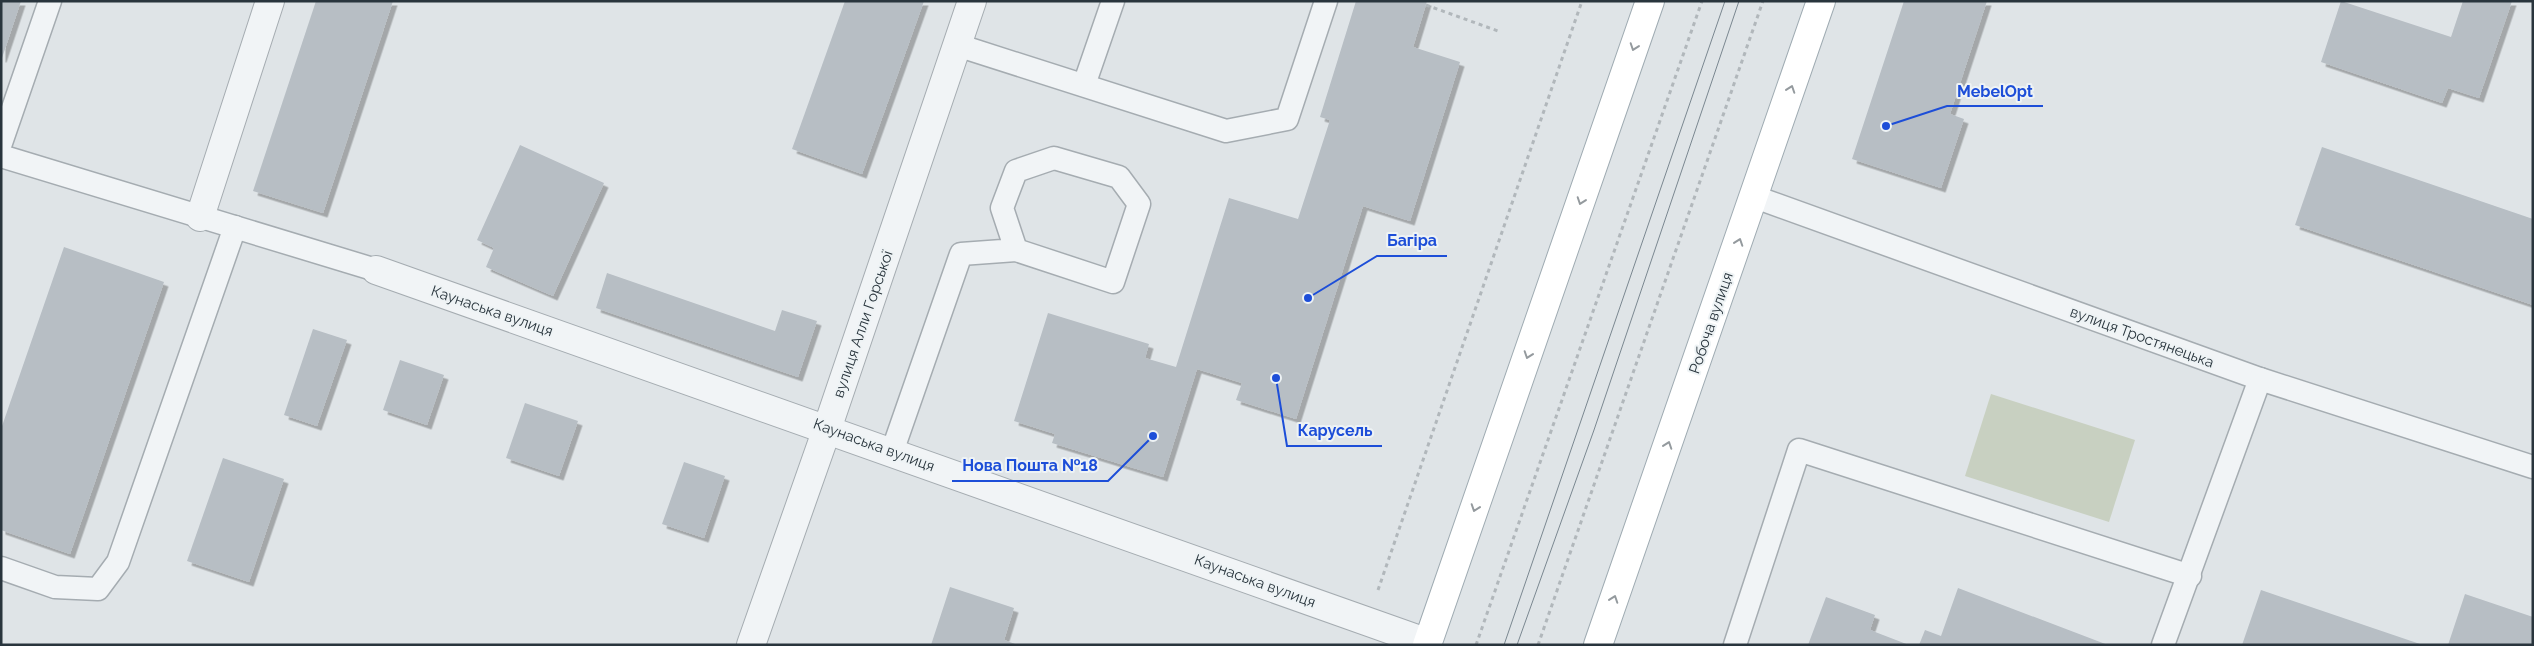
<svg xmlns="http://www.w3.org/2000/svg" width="2534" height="646" font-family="Raleway,sans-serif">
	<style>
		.green { fill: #c8d0c1 }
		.building { fill: #b7bec4; filter: url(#shadow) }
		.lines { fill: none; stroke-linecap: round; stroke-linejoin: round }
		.lane-casing { stroke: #a5acb1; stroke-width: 25 }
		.street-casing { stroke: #a5acb1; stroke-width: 30 }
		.primary-casing { stroke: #9fabb2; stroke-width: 30 }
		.path { stroke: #b1b7bb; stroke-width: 3; stroke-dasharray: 4 4; stroke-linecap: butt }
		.lane { stroke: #f1f4f6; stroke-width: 22 }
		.street { stroke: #f1f4f6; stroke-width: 28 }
		.primary { stroke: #fff; stroke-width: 28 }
		.tram { stroke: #7a8790; stroke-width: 1 }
		.oneway { stroke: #949a9e }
		.labels { text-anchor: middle; stroke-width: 4; stroke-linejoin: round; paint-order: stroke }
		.street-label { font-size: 15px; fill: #29353d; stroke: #eef3f5 }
		.leader { fill: none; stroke: #1d4ed8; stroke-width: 2 }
		.callout-dot { fill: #1d4ed8; stroke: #eef3f5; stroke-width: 2 }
		.callout-label { font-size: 16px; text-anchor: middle; font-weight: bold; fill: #1d4ed8; stroke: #eef3f5; stroke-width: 4; stroke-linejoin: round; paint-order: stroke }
	</style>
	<defs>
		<filter id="shadow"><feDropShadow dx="4.5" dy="4.5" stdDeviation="0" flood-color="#0004"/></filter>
	</defs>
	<rect width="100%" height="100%" fill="#dfe4e7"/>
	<polygon class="green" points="1991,394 2135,440 2109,522 1965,476"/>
	<g class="building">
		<polygon points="1,1 21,1 2,58 1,58"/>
		<polygon points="316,1 393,1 323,213 253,191"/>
		<polygon points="845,1 924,1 862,174 792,149"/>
		<polygon points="1356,1 1427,1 1413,47 1460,62 1410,221 1363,206 1296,419 1236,400 1242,383 1197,369 1163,477 1052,443 1055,434 1014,421 1048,313 1149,344 1145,358 1176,367 1229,198 1298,219 1330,120 1320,117"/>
		<polygon points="1904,1 1987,1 1950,114 1964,119 1941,188 1852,159"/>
		<polygon points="2341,1 2451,37 2463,1 2512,1 2479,98 2448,88 2442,103 2321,62"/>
		<polygon points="520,145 604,183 553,296 486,267 494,248 477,240"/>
		<polygon points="2322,147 2533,219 2533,305 2295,225"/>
		<polygon points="64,247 164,282 70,554 1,530 1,429"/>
		<polygon points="607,273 775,331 782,310 817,321 798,377 596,308"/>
		<polygon points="313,329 347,340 317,426 284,415"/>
		<polygon points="400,360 444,375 427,425 383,410"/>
		<polygon points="525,403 578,421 559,476 506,458"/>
		<polygon points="223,458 284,479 249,582 187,561"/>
		<polygon points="684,462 725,476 704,538 662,524"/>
		<polygon points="950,587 1014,608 1004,640 1018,645 931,645"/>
		<polygon points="1958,588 2108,645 1919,645 1925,630 1941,636"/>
		<polygon points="2261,590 2420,644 2420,645 2242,645"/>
		<polygon points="2465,594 2533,617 2533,645 2448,645"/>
		<polygon points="1826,597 1875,615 1870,630 1909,645 1808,645"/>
	</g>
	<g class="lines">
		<g class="lane-casing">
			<g id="lane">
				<polyline points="957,45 1226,131 1287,119 1326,1"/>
				<polyline points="1084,85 1113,1"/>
				<polyline points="1,143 50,1"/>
				<polyline points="1,156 376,270"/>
				<polyline points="1755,197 2260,379 2533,467"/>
				<polyline points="892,452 961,254 1016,250 1113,282 1139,204 1119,177 1054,158 1016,171 1002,208 1016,250"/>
				<polyline points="1,568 55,587 98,589 118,562 235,227"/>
				<polyline points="1735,645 1799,450 2190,576"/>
				<polyline points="2163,645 2260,379"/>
			</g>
		</g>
		<g class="street-casing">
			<g id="street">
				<polyline points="200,217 270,1"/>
				<polyline points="376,270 1428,643"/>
				<polyline points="751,645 827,429 972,1"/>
			</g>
		</g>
		<g class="primary-casing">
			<g id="primary">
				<polyline points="1427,645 1650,1"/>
				<polyline points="1598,645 1821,1"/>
			</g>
		</g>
		<g class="path">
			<polyline points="1426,5 1498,31"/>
			<polyline points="1378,590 1582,1"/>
			<polyline points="1476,645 1702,1"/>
			<polyline points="1538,645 1763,1"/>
		</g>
		<use href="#lane" class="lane"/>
		<use href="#street" class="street"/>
		<use href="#primary" class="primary"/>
		<g class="tram">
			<polyline points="1504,645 1725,1"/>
			<polyline points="1517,645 1594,430 1739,1"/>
		</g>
	</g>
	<defs><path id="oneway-chevron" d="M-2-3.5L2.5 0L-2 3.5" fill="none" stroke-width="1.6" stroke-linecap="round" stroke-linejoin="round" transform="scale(1.25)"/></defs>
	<g class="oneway">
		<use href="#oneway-chevron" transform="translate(1634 47) rotate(109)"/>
		<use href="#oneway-chevron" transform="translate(1791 89) rotate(-71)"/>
		<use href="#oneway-chevron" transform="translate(1581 201) rotate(109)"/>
		<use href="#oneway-chevron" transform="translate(1739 242) rotate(-71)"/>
		<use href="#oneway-chevron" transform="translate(1528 355) rotate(109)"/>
		<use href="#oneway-chevron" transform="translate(1668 445) rotate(-71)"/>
		<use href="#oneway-chevron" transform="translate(1475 508) rotate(109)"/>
		<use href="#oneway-chevron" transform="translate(1614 599) rotate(-71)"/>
	</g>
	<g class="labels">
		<g class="street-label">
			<text transform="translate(492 311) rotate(19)" y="5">Каунаська вулиця</text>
			<text transform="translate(1711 323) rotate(-71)" y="5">Робоча вулиця</text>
			<text transform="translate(863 324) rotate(-71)" y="5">вулиця Алли Горської</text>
			<text transform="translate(2142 337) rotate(20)" y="5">вулиця Тростянецька</text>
			<text transform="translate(874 445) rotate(20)" y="5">Каунаська вулиця</text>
			<text transform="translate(1255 581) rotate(20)" y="5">Каунаська вулиця</text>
		</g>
	</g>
	<path class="leader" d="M1886 126L1947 106H2043M1308 298L1377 256H1447M1276 378L1287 446H1382M1153 436L1108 481H952"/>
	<g class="callout-dot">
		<circle cx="1886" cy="126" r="5"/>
		<circle cx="1308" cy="298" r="5"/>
		<circle cx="1276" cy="378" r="5"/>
		<circle cx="1153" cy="436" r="5"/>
	</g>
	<g class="callout-label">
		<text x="1995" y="97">MebelOpt</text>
		<text x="1412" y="246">Багіра</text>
		<text x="1335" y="436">Карусель</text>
		<text x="1030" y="471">Нова Пошта №18</text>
	</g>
	<rect width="2534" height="646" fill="none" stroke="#29353d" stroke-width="5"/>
</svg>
